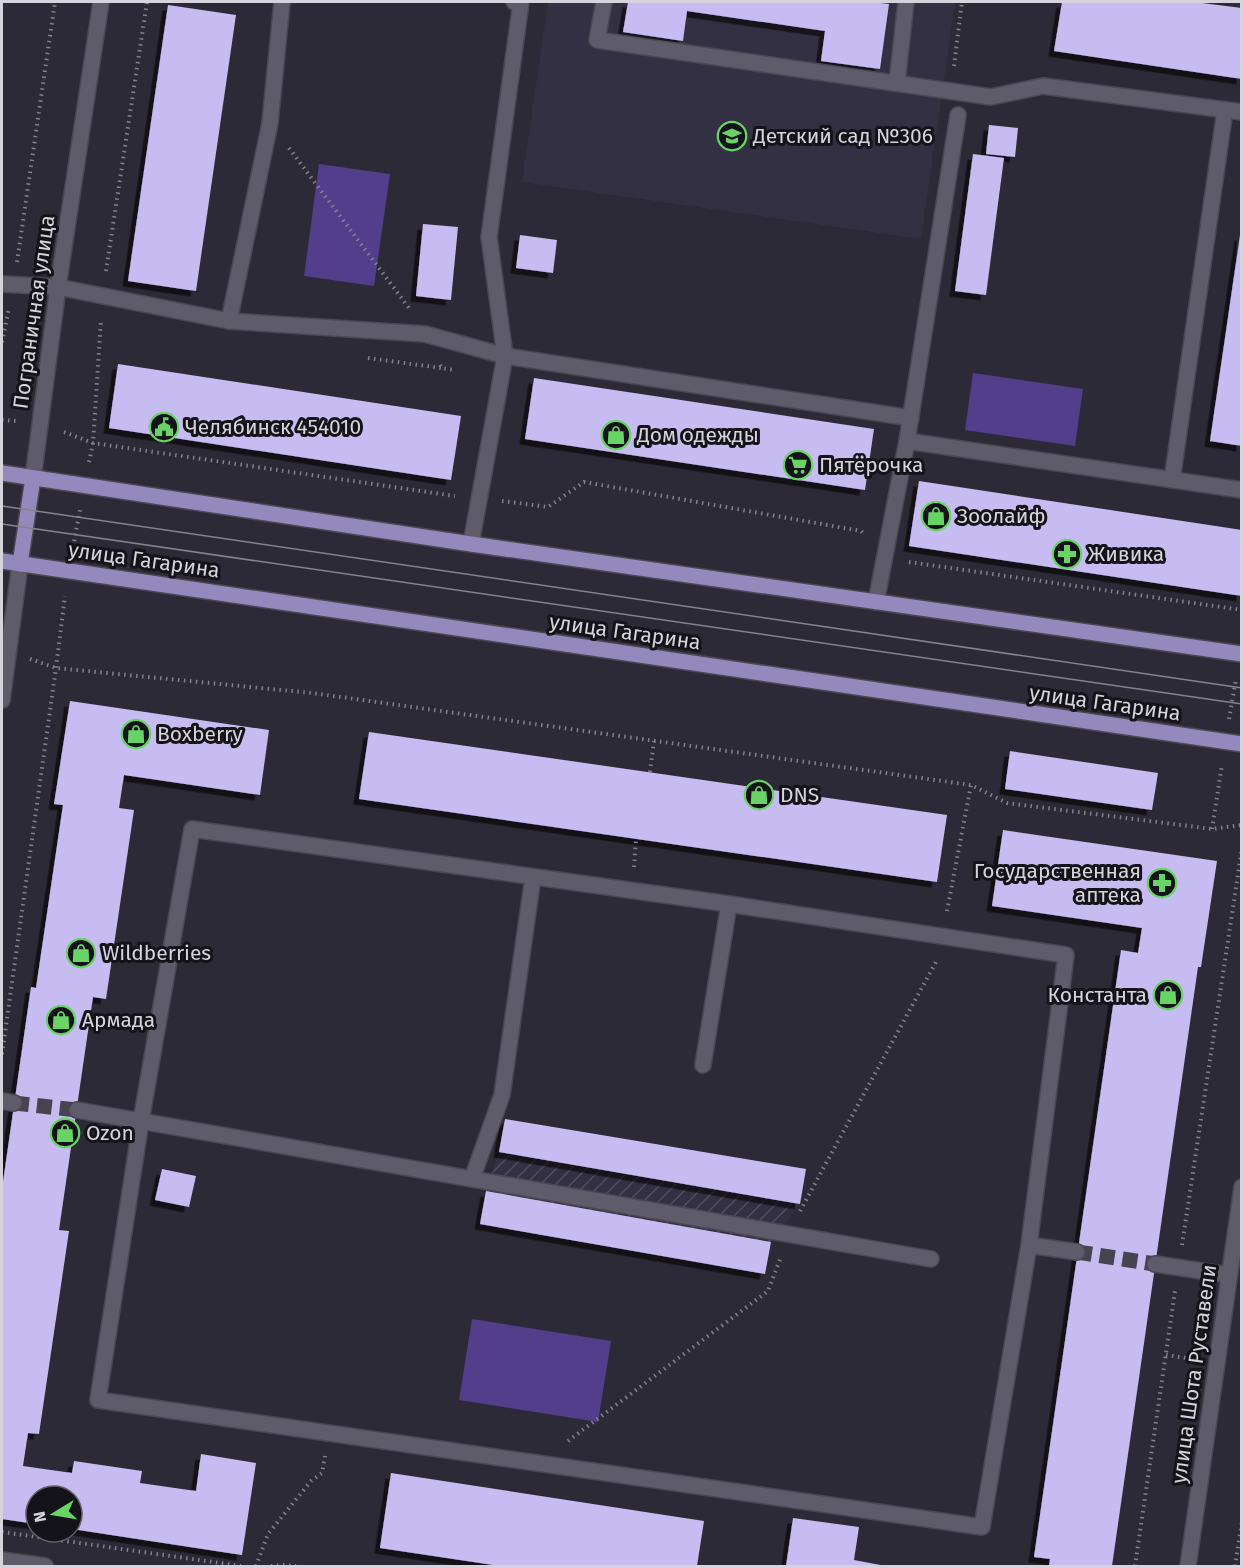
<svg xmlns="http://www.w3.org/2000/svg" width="1243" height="1568" font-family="'Fira Sans',sans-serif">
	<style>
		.built { fill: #343043 }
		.industrial { fill: url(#industrial-furrows) }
		.pitch { fill: #533e8c }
		.building { fill: #c6bcf2; filter: url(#shadow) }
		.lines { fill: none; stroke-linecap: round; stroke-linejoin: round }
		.minor-tunnel { stroke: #45444f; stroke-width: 15; stroke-dasharray: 15 8; stroke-linecap: butt }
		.minor-casing { stroke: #4a4853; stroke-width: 18 }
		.major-casing { stroke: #4a4853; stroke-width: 18 }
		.path { stroke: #83828b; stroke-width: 4; stroke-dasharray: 1.5 4.5; stroke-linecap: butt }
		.minor { stroke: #5e5b6a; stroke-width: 15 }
		.major { stroke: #9389bc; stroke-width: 15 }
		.tram { stroke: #84838d; stroke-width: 1.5 }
		.labels { text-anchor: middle; stroke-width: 6; stroke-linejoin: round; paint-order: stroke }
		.poi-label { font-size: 21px; fill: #d5d4dc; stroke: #141319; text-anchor: start }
		.street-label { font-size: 21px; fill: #d5d4dc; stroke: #141319 }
	</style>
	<defs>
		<pattern id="industrial-furrows" width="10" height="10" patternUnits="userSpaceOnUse" patternTransform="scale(1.5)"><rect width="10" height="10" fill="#343043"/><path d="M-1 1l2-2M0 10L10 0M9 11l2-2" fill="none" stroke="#504d5e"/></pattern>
		<filter id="shadow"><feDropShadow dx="-5.5" dy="5.5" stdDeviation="0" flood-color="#0009"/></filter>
	</defs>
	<rect width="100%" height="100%" fill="#2c2a36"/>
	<polygon class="built" points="548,2 955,2 921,239 522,182"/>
	<polygon class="industrial" points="505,1119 806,1169 800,1204 771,1242 765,1274 480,1224 486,1191 499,1152"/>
	<g class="pitch">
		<polygon points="319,164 390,174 374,286 304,276"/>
		<polygon points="973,373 1083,389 1075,446 965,430"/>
		<polygon points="472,1319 611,1341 598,1422 459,1400"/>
	</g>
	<g class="building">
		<polygon points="628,2 872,2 889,4 880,69 821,61 825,31 687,11 683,41 623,32"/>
		<polygon points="1062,2 1194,2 1242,8 1242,79 1054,51"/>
		<polygon points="168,5 236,15 196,291 128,281"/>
		<polygon points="989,125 1018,128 1015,157 986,154"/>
		<polygon points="973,154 1004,158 986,295 955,291"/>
		<polygon points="423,224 458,227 451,300 416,296"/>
		<polygon points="520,235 557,240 553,273 516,268"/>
		<polygon points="1240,235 1242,235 1242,446 1210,441"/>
		<polygon points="118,364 461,416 451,480 109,428"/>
		<polygon points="534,378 874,429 865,490 525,439"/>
		<polygon points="919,481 1242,530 1242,596 909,546"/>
		<polygon points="70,701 269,730 260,795 124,775 119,808 134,810 106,999 93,997 59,1230 69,1231 39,1434 28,1433 23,1466 72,1473 74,1461 142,1471 140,1483 196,1491 201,1454 256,1463 242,1555 72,1529 72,1496 36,1496 36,1524 2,1519 2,1189 31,987 36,988 63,805 54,804"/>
		<polygon points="369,732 947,815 937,882 359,799"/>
		<polygon points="1010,751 1158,773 1152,810 1005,789"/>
		<polygon points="1003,830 1217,861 1201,967 1198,967 1112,1566 1049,1566 1050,1559 1034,1557 1121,950 1138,953 1142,928 992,906"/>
		<polygon points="505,1119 806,1169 800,1204 499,1152"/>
		<polygon points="162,1169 196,1176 189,1207 155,1200"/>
		<polygon points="486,1191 771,1242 765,1274 480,1224"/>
		<polygon points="391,1473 704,1521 697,1566 500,1566 380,1548"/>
		<polygon points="793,1518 859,1527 854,1560 886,1566 786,1566"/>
	</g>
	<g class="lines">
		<g class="minor-tunnel">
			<polyline points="14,1103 77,1110"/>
			<polyline points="1077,1252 1155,1264"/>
		</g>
		<g class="minor-casing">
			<g id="minor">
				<polyline points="604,2 597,40 991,97 1043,86 1242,112"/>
				<polyline points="897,82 906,2"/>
				<polyline points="2,284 58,287 229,321 425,334 505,356 911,418"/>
				<polyline points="229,321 270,123 282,2"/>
				<polyline points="907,441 1242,490"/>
				<polyline points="33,478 58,287 101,2"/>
				<polyline points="1172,480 1225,110"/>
				<polyline points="471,544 505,356 489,237 521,2 514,2"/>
				<polyline points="876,602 907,441 958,115"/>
				<polyline points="2,700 20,564"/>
				<polyline points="703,1065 729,904"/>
				<polyline points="2,1101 14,1103"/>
				<polyline points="77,1110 931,1259"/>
				<polyline points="472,1179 502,1095 533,877"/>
				<polyline points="1029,1245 1066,955 729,904 192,829 141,1121 98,1400 982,1527 1029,1245 1077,1252"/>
				<polyline points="1155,1264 1229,1275"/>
				<polyline points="2,1560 45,1566"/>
				<polyline points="1188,1566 1242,1187"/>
			</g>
		</g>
		<g class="major-casing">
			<g id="major">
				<polyline points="2,473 471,544 1242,654"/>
				<polyline points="2,561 1242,744"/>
				<polyline points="20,564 33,478"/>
			</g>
		</g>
		<g class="path">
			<polyline points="954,66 962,2"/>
			<polyline points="289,148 409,308"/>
			<polyline points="17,262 55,2"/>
			<polyline points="106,271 147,2"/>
			<polyline points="2,342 9,308"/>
			<polyline points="368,358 441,368"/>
			<polyline points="440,365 442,368 454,370"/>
			<polyline points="2,420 16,421"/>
			<polyline points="64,432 93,443 455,496"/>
			<polyline points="89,462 93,443 101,320"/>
			<polyline points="502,501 548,507 584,482 861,531 865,535"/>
			<polyline points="73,547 80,510"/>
			<polyline points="909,562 1242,610"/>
			<polyline points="30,659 56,668 312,693 971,785 1007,803 1212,829 1242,825"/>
			<polyline points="1229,719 1236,679"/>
			<polyline points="650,772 654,741"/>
			<polyline points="1212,829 1222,765"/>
			<polyline points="634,867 636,839"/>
			<polyline points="947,911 971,785"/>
			<polyline points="2,1054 56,668 65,596"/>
			<polyline points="800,1211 937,960"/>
			<polyline points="1182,1245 1242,848"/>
			<polyline points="1166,1355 1193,1359"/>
			<polyline points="568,1441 768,1291 781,1257"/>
			<polyline points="2,1532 241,1566"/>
			<polyline points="256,1566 268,1534 311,1481 322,1473 325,1456"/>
			<polyline points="271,1566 283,1565 296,1566"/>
			<polyline points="1135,1566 1175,1291"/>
			<polyline points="1235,1566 1242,1521"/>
		</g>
		<use href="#minor" class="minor"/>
		<use href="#major" class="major"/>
		<g class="tram">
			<polyline points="2,506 1242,688"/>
			<polyline points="2,524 1242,704"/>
		</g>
	</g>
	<defs>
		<g id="school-ring" transform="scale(1.5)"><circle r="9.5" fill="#141319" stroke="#68d465" stroke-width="1.5"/><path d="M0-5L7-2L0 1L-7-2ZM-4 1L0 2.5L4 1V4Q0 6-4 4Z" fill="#68d465"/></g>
		<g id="civic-ring" transform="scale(1.5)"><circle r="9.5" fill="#141319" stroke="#68d465" stroke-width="1.5"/><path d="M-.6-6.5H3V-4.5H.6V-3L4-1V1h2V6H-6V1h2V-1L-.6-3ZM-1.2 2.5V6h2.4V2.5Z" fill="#68d465"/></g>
		<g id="shop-ring" transform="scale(1.5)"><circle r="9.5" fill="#141319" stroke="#68d465" stroke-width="1.5"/><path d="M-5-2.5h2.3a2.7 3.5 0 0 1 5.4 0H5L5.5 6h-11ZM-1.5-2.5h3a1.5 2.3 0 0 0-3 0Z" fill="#68d465"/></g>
		<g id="supermarket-ring" transform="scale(1.5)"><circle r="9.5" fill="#141319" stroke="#68d465" stroke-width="1.5"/><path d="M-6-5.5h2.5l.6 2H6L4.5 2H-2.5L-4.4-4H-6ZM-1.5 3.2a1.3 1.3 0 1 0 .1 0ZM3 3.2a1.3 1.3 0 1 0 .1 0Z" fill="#68d465"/></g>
		<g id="pharmacy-ring" transform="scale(1.5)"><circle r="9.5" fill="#141319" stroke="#68d465" stroke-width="1.5"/><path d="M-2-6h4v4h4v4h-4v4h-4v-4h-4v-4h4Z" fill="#68d465"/></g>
	</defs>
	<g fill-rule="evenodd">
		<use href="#school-ring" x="732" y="136"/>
		<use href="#civic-ring" x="164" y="427"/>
		<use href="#shop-ring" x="616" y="435"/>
		<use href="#supermarket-ring" x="798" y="465"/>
		<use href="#shop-ring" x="936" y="516"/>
		<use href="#pharmacy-ring" x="1067" y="554"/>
		<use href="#shop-ring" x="136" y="734"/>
		<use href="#shop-ring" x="759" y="795"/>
		<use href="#pharmacy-ring" x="1162" y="883"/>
		<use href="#shop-ring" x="81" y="953"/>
		<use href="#shop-ring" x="1168" y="995"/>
		<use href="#shop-ring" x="61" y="1020"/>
		<use href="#shop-ring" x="65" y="1133"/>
	</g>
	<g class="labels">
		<g class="poi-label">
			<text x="753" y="143">Детский сад №306</text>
			<text x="185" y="434">Челябинск 454010</text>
			<text x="637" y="442">Дом одежды</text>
			<text x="819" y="472">Пятёрочка</text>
			<text x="957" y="523">Зоолайф</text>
			<text x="1088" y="561">Живика</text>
			<text x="157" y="741">Boxberry</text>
			<text x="780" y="802">DNS</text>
			<text x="1141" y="878" text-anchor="end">Государственная<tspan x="1141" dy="24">аптека</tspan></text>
			<text x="102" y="960">Wildberries</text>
			<text x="1147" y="1002" text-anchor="end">Константа</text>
			<text x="82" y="1027">Армада</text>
			<text x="86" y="1140">Ozon</text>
		</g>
		<g class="street-label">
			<text transform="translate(34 312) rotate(-82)" y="7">Пограничная улица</text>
			<text transform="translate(144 560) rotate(8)" y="7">улица Гагарина</text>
			<text transform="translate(625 632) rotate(8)" y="7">улица Гагарина</text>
			<text transform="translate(1105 703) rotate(8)" y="7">улица Гагарина</text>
			<text transform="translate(1194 1374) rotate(-82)" y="7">улица Шота Руставели</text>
		</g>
	</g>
	<rect width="1243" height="1568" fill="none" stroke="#d5d4dc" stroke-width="6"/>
	<g transform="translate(54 1514) rotate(259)"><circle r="28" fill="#141319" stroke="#616067" stroke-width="1.5"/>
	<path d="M0-4.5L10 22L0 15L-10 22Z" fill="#68d465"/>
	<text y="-9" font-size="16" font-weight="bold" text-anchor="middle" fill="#d5d4dc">N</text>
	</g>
</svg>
